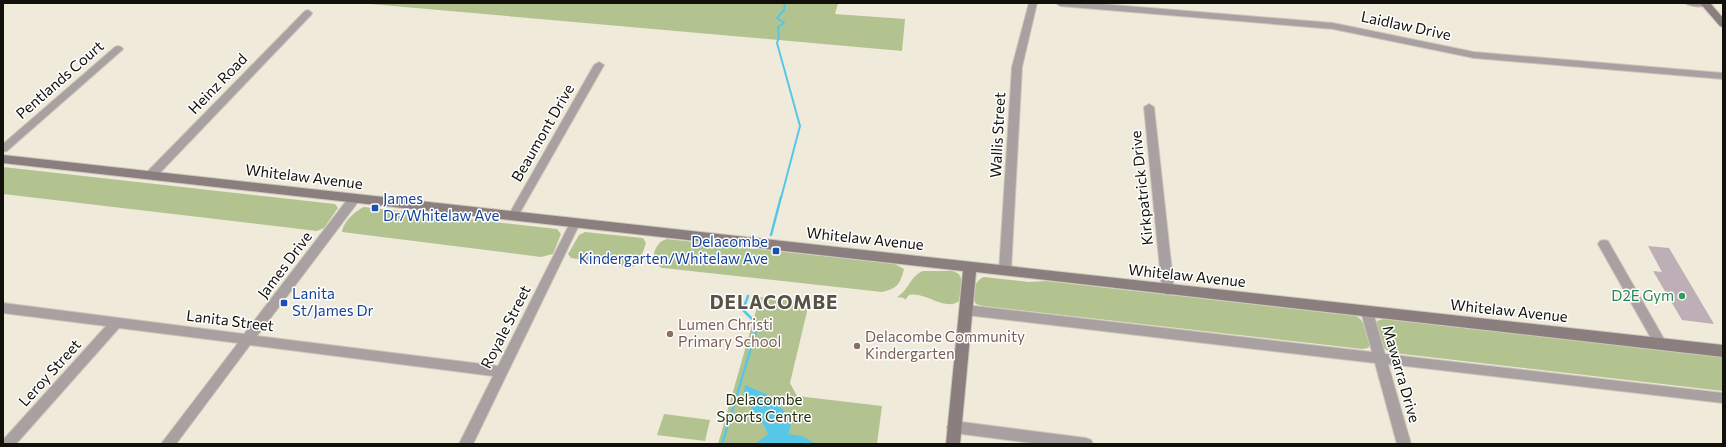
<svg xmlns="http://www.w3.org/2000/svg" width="1726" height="447" font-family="Commissioner,sans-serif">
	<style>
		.green { fill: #b3c390 }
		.water { fill: #57c7e8 }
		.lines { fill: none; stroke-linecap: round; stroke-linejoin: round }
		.stream-far1 { stroke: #57c7e8; stroke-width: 2 }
		.stream { stroke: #57c7e8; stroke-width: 2.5 }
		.building { fill: #beaeb5 }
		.street-casing { stroke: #ccc7ba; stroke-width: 2 }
		.secondary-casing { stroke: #ccc7ba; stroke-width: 2 }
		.street { fill: #a9a1a1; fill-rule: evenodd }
		.secondary { fill: #8a7e7e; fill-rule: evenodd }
		.transit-dot { fill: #1a4fb4; stroke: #fff; stroke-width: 1.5 }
		.leisure-dot { fill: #2e9e5b; stroke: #fff; stroke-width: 1.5 }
		.education-dot { fill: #8d6e63; stroke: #fff; stroke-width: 1.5 }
		.labels { text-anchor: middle; stroke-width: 3; stroke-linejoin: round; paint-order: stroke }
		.street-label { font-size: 15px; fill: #12100b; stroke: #fff }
		.transit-label { font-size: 15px; fill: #164399; stroke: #fff; text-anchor: start }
		.leisure-label { font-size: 15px; fill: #27864d; stroke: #fff; text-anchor: end }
		.education-label { font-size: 15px; fill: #785e54; stroke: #fff; text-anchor: start }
		.park-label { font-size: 15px; fill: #28310e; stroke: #fff }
		.district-label { font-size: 19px; font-weight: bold; letter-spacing: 1px; fill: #575245; stroke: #fff }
	</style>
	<rect width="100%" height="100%" fill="#f0eadb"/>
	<g class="green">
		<polygon points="359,3 838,3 835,14 905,19 902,51"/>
		<polygon points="3,167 335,204 338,208 324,228 317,231 3,194"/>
		<path d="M364,207L557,229L561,234L553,254L541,257L342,232C343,222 355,211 364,207Z"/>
		<polygon points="585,232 643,238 646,243 639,263 632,267 571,258 568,254 579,235"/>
		<path d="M667,239L895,264L904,269C900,284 898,288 882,292L663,268C647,263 654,242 667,239Z"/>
		<path d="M923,271H953L959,274L962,281L959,301C945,312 925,291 909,295L905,300L904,298L897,297C909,290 910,276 923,271Z"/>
		<path d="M984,277L1029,282L1046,281L1356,316C1366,321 1368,335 1370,345L1368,348L1362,349L983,306L976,304C970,296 974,280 984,277Z"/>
		<polygon points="760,297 809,303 790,383 797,396 882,406 877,444 718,444"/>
		<path d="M1383,319L1723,357V391L1394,353C1390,352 1387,351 1385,349C1380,344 1375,327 1377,321Z"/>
		<polygon points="664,414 710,420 705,441 657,435"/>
	</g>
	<polygon class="water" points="745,385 768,395 790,417 791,425 788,434 802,436 816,444 755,444 768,434 762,422 752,412 750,403 744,394"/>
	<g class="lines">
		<polyline class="stream-far1" points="781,198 800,126 777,43 779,37 778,27 784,23 777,18 784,10 785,3"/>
		<g class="stream">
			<polyline points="771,235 781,197"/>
			<polyline points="722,444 758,325 743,310 748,296"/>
		</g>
	</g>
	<polygon class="building" points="1648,246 1669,248 1714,324 1682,320 1653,271 1662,272"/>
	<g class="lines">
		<g class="street-casing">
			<g id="street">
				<polygon points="1029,3 1037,3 1022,67 1011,271 1009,274 1005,275 1001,274 999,271 1012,67"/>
				<polygon points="1056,3 1090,3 1333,23 1474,52 1723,73 1723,79 1474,58 1333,29 1060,6"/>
				<path d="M1685,3H1710V4C1705,8 1690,7 1685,3Z"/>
				<polygon points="308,10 312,13 311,15 154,179 146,179 145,176 146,173 305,11"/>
				<polygon points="118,46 121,47 123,49 121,51 7,151 3,152 3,144 115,47"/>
				<polygon points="599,62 604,65 518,216 517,219 509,219 508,216 594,65"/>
				<polygon points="1149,104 1154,107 1174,290 1172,293 1168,295 1164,293 1162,290 1144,107"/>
				<polygon points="354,195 358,196 359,199 358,202 257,336 498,366 570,223 571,220 579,220 580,223 473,444 459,444 493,376 250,345 176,444 161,444 238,343 119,328 16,444 3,444 3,440 106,326 3,313 3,303 244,334 350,196"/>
				<polygon points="1604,240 1608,241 1664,339 1666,343 1664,347 1660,348 1656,347 1598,244 1600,241"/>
				<polygon points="966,305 1372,352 1361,312 1363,309 1367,307 1371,309 1373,312 1385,354 1723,393 1723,403 1388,364 1411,444 1397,444 1375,363 966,315 962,313 960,310 962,307"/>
				<polygon points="954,421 1086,438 1091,440 1093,444 1040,444 954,433 949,431 947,427 949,423"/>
			</g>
		</g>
		<g class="secondary-casing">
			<g id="secondary">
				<polygon points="1700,3 1710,3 1723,18 1723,27 1720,26"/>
				<polygon points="3,155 1723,345 1723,357 976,272 960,444 946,444 963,271 3,163"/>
			</g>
		</g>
		<use href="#street" class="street"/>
		<use href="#secondary" class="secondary"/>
	</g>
	<g class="transit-dot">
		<rect x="371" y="204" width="8" height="8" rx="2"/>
		<rect x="772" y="247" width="8" height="8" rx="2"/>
		<rect x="280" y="299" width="8" height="8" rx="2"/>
	</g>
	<circle class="leisure-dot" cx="1682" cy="296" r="4"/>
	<g class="education-dot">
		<circle cx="670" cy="334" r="4"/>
		<circle cx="857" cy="346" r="4"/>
	</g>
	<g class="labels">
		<g class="street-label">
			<text transform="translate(1406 26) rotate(12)" y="5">Laidlaw Drive</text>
			<text transform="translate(60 80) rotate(-41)" y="5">Pentlands Court</text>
			<text transform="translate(218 84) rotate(-46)" y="5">Heinz Road</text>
			<text transform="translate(543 133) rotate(-60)" y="5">Beaumont Drive</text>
			<text transform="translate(998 135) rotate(-87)" y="5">Wallis Street</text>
			<text transform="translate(304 177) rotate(7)" y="5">Whitelaw Avenue</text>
			<text transform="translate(1142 188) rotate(-96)" y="5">Kirkpatrick Drive</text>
			<text transform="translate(865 239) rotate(6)" y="5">Whitelaw Avenue</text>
			<text transform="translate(285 265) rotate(-53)" y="5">James Drive</text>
			<text transform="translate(1187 276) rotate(6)" y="5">Whitelaw Avenue</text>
			<text transform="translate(1509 311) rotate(6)" y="5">Whitelaw Avenue</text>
			<text transform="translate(230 321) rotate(7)" y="5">Lanita Street</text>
			<text transform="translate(506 327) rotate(-63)" y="5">Royale Street</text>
			<text transform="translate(50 373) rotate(-48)" y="5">Leroy Street</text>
			<text transform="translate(1401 374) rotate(74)" y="5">Mawarra Drive</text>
		</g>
		<g class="transit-label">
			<text x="383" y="204">James<tspan x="383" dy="17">Dr/Whitelaw Ave</tspan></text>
			<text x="768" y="247" text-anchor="end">Delacombe<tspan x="768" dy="17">Kindergarten/Whitelaw Ave</tspan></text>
			<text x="292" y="299">Lanita<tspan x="292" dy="17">St/James Dr</tspan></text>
		</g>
		<g class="leisure-label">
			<text x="1674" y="301">D2E Gym</text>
		</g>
		<g class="education-label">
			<text x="678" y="330">Lumen Christi<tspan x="678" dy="17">Primary School</tspan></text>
			<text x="865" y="342">Delacombe Community<tspan x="865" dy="17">Kindergarten</tspan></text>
		</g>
		<g class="park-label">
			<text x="764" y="405">Delacombe<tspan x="764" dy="17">Sports Centre</tspan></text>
		</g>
		<g class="district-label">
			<text x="774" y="309">DELACOMBE</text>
		</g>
	</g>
	<rect width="1726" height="447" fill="none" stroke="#12100b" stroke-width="8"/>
</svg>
